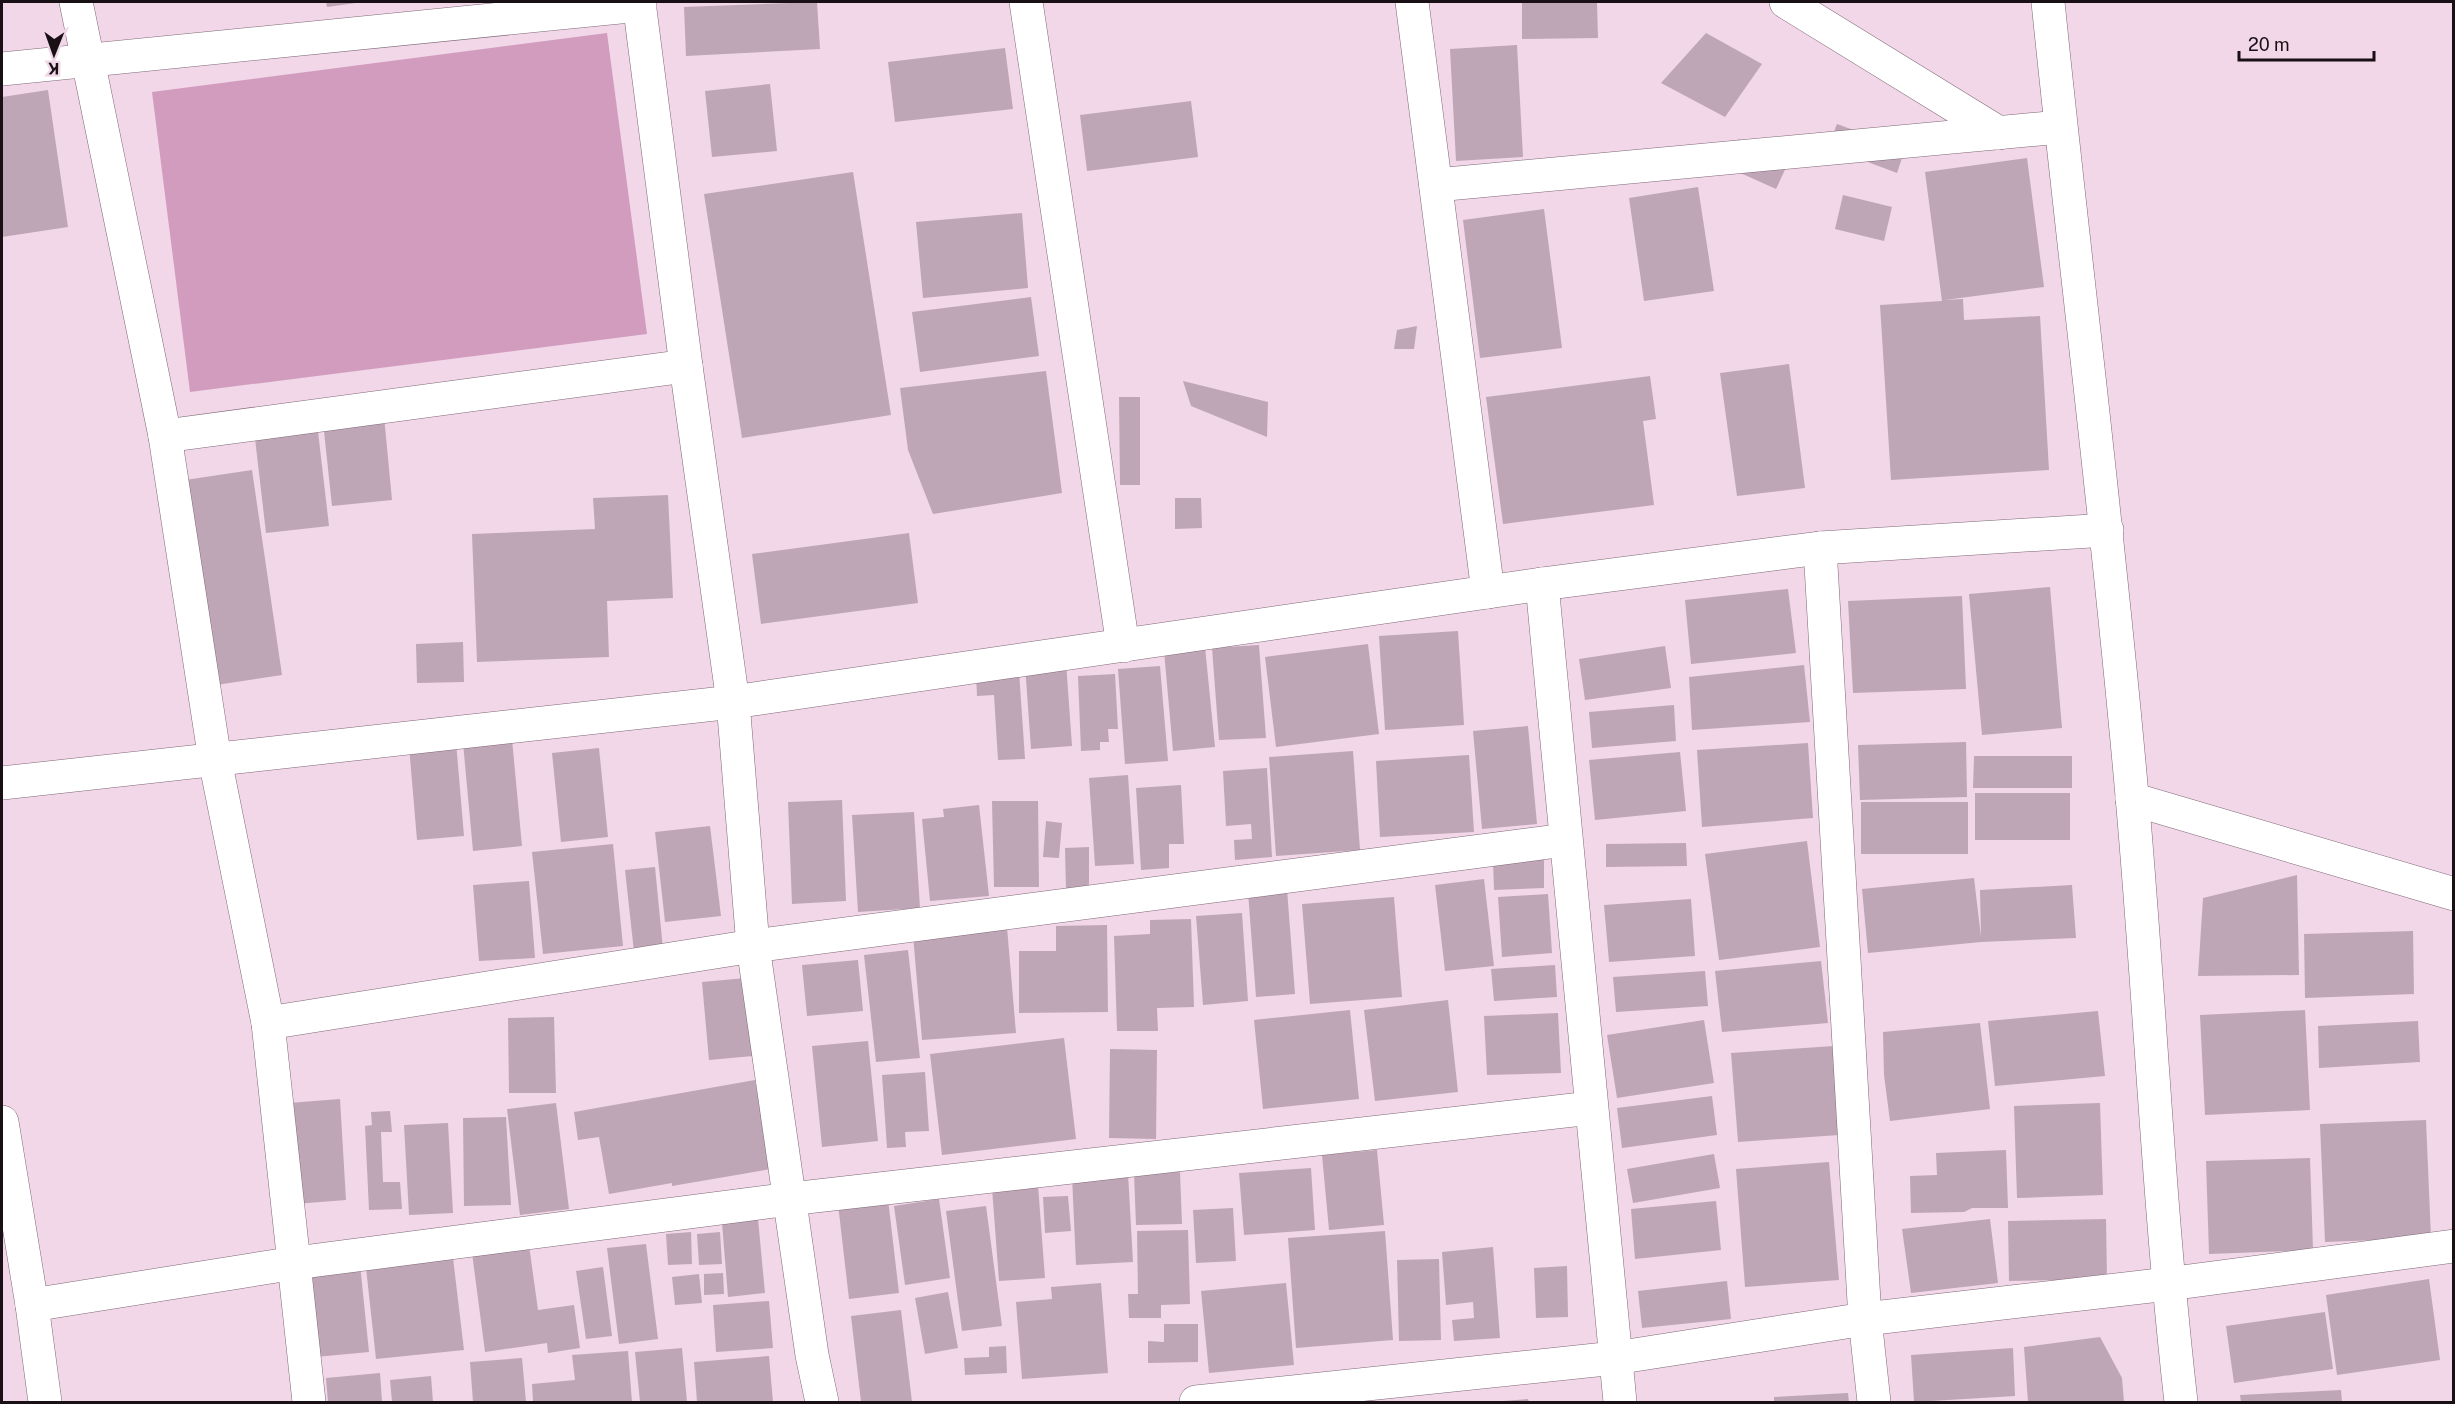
<svg xmlns="http://www.w3.org/2000/svg" width="2455" height="1404" font-family="'Public Sans',sans-serif">
	<style>
		.green { fill: #d29cbf }
		.building { fill: #bfa6b6 }
		.lines { fill: none; stroke-linecap: round; stroke-linejoin: round }
		.street-casing { stroke: #7f6877; stroke-width: 34 }
		.secondary-casing { stroke: #7f6877; stroke-width: 34 }
		.street { stroke: #fff; stroke-width: 33 }
		.secondary { stroke: #fff; stroke-width: 33 }
	</style>
	<rect width="100%" height="100%" fill="#f1d7e7"/>
	<polygon class="green" points="607,33 647,334 190,392 152,92"/>
	<g class="building">
		<polygon points="326,2 356,2 356,3 327,7"/>
		<polygon points="817,2 820,49 686,56 684,7"/>
		<polygon points="1522,2 1597,2 1598,38 1522,39"/>
		<polygon points="1706,33 1762,64 1725,117 1661,83"/>
		<polygon points="1517,45 1523,157 1456,161 1450,49"/>
		<polygon points="1005,48 1013,109 895,122 888,62"/>
		<polygon points="770,84 777,151 712,157 705,91"/>
		<polygon points="48,90 68,227 2,237 2,97"/>
		<polygon points="1191,101 1198,157 1087,171 1080,115"/>
		<polygon points="1837,124 1905,149 1897,173 1828,147"/>
		<polygon points="1738,139 1789,161 1776,189 1725,166"/>
		<polygon points="2027,158 2044,287 1945,300 1963,299 1964,320 2040,316 2049,470 1891,480 1880,305 1942,301 1925,172"/>
		<polygon points="853,172 891,415 742,438 704,194"/>
		<polygon points="1698,187 1714,291 1644,301 1629,198"/>
		<polygon points="1843,195 1892,207 1884,241 1835,229"/>
		<polygon points="1544,209 1562,348 1480,358 1463,220"/>
		<polygon points="1022,213 1028,288 923,298 916,222"/>
		<polygon points="1031,297 1039,356 920,372 912,312"/>
		<polygon points="1417,326 1414,349 1394,349 1397,330"/>
		<polygon points="1789,364 1805,488 1737,496 1720,373"/>
		<polygon points="1046,371 1062,493 933,514 908,450 900,388"/>
		<polygon points="1650,376 1656,419 1643,421 1654,505 1503,524 1486,397"/>
		<polygon points="1183,381 1268,402 1267,437 1191,406"/>
		<polygon points="1119,397 1140,397 1140,485 1120,485"/>
		<polygon points="384,416 392,500 332,506 323,422"/>
		<polygon points="317,423 329,526 266,533 254,430"/>
		<polygon points="252,470 282,675 216,685 185,480"/>
		<polygon points="668,495 673,598 607,601 609,657 477,662 472,534 595,529 593,498"/>
		<polygon points="1175,498 1201,498 1202,528 1175,529"/>
		<polygon points="909,533 918,603 761,624 752,554"/>
		<polygon points="2050,587 2062,728 1982,735 1969,594"/>
		<polygon points="1788,589 1796,653 1691,664 1685,600"/>
		<polygon points="1962,596 1966,689 1853,693 1848,601"/>
		<polygon points="1458,631 1464,725 1385,730 1379,636"/>
		<polygon points="463,642 464,682 417,683 416,644"/>
		<polygon points="1368,644 1379,734 1276,747 1265,657"/>
		<polygon points="1259,645 1266,738 1219,740 1212,648"/>
		<polygon points="1665,646 1671,688 1585,700 1579,659"/>
		<polygon points="1205,647 1215,747 1173,751 1164,651"/>
		<polygon points="1066,662 1072,746 1031,749 1025,665"/>
		<polygon points="1804,665 1810,722 1692,730 1689,677"/>
		<polygon points="1160,666 1168,761 1125,764 1118,669"/>
		<polygon points="1019,671 1025,759 998,760 994,695 977,696 976,673"/>
		<polygon points="1115,674 1118,729 1108,729 1109,742 1100,742 1100,750 1081,751 1078,676"/>
		<polygon points="1674,705 1676,741 1592,748 1589,712"/>
		<polygon points="1528,726 1537,824 1482,829 1473,731"/>
		<polygon points="512,739 522,846 473,851 463,743"/>
		<polygon points="456,742 464,836 417,840 409,746"/>
		<polygon points="1966,742 1967,797 1860,800 1858,745"/>
		<polygon points="1808,743 1813,818 1702,827 1697,750"/>
		<polygon points="599,748 608,837 561,842 552,753"/>
		<polygon points="1353,751 1360,850 1276,856 1269,757"/>
		<polygon points="1680,752 1686,811 1595,820 1589,760"/>
		<polygon points="1469,755 1474,832 1380,837 1376,761"/>
		<polygon points="1974,756 2072,756 2072,788 1973,788"/>
		<polygon points="1267,768 1272,857 1235,860 1234,840 1252,839 1251,824 1226,826 1223,771"/>
		<polygon points="1128,775 1134,864 1095,866 1089,778"/>
		<polygon points="1181,785 1184,844 1169,844 1169,868 1141,870 1136,788"/>
		<rect x="1975" y="793" width="95" height="47"/>
		<polygon points="842,800 846,901 792,904 788,802"/>
		<polygon points="992,801 1038,801 1039,887 994,887"/>
		<rect x="1861" y="802" width="107" height="52"/>
		<polygon points="979,805 989,896 930,901 922,819 944,817 943,809"/>
		<polygon points="914,812 920,908 858,912 852,815"/>
		<polygon points="1046,821 1062,823 1059,858 1043,857"/>
		<polygon points="710,826 721,916 665,922 655,832"/>
		<polygon points="1807,841 1820,947 1719,960 1705,854"/>
		<polygon points="1686,843 1687,866 1606,867 1606,844"/>
		<polygon points="613,844 623,946 543,954 532,852"/>
		<polygon points="1089,847 1089,891 1066,891 1065,848"/>
		<polygon points="1544,857 1544,888 1494,890 1493,860"/>
		<polygon points="655,867 663,949 634,952 625,870"/>
		<polygon points="2297,875 2299,975 2198,976 2203,898"/>
		<polygon points="1974,878 1981,937 1980,890 2072,885 2076,938 1981,942 1868,953 1862,889"/>
		<polygon points="1484,879 1494,966 1445,971 1435,885"/>
		<polygon points="529,881 535,958 479,961 473,885"/>
		<polygon points="1287,889 1295,994 1256,997 1248,892"/>
		<polygon points="1548,894 1552,953 1502,957 1498,897"/>
		<polygon points="1394,897 1402,997 1310,1004 1302,904"/>
		<polygon points="1691,899 1695,956 1609,962 1604,905"/>
		<polygon points="1242,913 1248,1001 1203,1005 1196,916"/>
		<polygon points="1191,919 1194,1007 1157,1008 1158,1031 1117,1031 1114,936 1150,934 1150,920"/>
		<polygon points="1107,925 1108,1012 1019,1013 1019,951 1056,951 1056,926"/>
		<polygon points="1007,927 1016,1033 922,1040 913,935"/>
		<polygon points="2413,931 2414,994 2305,998 2304,934"/>
		<polygon points="908,950 920,1058 876,1062 864,955"/>
		<polygon points="858,960 863,1011 807,1016 802,965"/>
		<polygon points="1821,961 1828,1023 1722,1032 1715,971"/>
		<polygon points="1555,965 1557,997 1494,1001 1491,969"/>
		<polygon points="1705,971 1708,1006 1616,1012 1613,977"/>
		<polygon points="746,978 753,1056 709,1060 702,982"/>
		<polygon points="1448,1000 1458,1092 1375,1101 1364,1010"/>
		<polygon points="1350,1010 1359,1099 1263,1109 1254,1020"/>
		<polygon points="2305,1010 2310,1110 2205,1115 2200,1015"/>
		<polygon points="2098,1011 2105,1076 1995,1086 1988,1021"/>
		<polygon points="1558,1013 1561,1073 1487,1075 1484,1016"/>
		<polygon points="554,1017 556,1093 509,1093 508,1018"/>
		<polygon points="1704,1020 1714,1083 1617,1098 1607,1035"/>
		<polygon points="2418,1021 2420,1062 2319,1068 2318,1026"/>
		<polygon points="1980,1023 1990,1109 1890,1121 1884,1075 1883,1032"/>
		<polygon points="1064,1038 1076,1139 942,1155 930,1054"/>
		<polygon points="868,1041 878,1141 822,1147 812,1046"/>
		<polygon points="1834,1046 1839,1135 1738,1142 1731,1053"/>
		<polygon points="1110,1049 1157,1050 1156,1139 1109,1138"/>
		<polygon points="925,1072 929,1131 905,1132 906,1147 887,1148 882,1075"/>
		<polygon points="755,1080 771,1169 672,1186 672,1183 609,1194 599,1137 578,1140 574,1112"/>
		<polygon points="1712,1096 1717,1135 1622,1148 1617,1108"/>
		<polygon points="340,1099 346,1200 295,1204 289,1103"/>
		<polygon points="556,1103 569,1209 520,1215 507,1109"/>
		<polygon points="2100,1103 2103,1195 2017,1198 2014,1106"/>
		<polygon points="390,1111 392,1132 381,1132 383,1182 400,1182 402,1209 369,1210 365,1126 372,1125 371,1112"/>
		<polygon points="506,1117 511,1205 464,1206 463,1118"/>
		<polygon points="2426,1120 2431,1238 2325,1242 2320,1124"/>
		<polygon points="448,1123 453,1213 409,1215 404,1125"/>
		<polygon points="1377,1150 1384,1225 1329,1230 1322,1155"/>
		<polygon points="2006,1150 2008,1208 1972,1208 1964,1212 1911,1213 1910,1176 1937,1175 1936,1153"/>
		<polygon points="1714,1154 1720,1188 1633,1203 1627,1169"/>
		<polygon points="2310,1158 2313,1250 2209,1254 2206,1161"/>
		<polygon points="1829,1162 1839,1280 1745,1287 1736,1169"/>
		<polygon points="1311,1168 1315,1230 1244,1235 1239,1173"/>
		<polygon points="1180,1172 1182,1224 1136,1225 1134,1173"/>
		<polygon points="1128,1173 1133,1262 1076,1265 1072,1176"/>
		<polygon points="1038,1185 1045,1278 999,1281 992,1188"/>
		<polygon points="1068,1196 1071,1231 1045,1233 1043,1197"/>
		<polygon points="888,1199 899,1293 849,1299 838,1204"/>
		<polygon points="939,1199 950,1278 905,1285 894,1206"/>
		<polygon points="1716,1201 1721,1250 1635,1259 1631,1209"/>
		<polygon points="986,1206 1002,1326 962,1331 946,1211"/>
		<polygon points="1233,1208 1236,1261 1196,1263 1193,1210"/>
		<polygon points="758,1219 765,1293 728,1297 722,1223"/>
		<polygon points="1990,1219 1998,1283 1911,1293 1902,1229"/>
		<polygon points="2106,1219 2107,1279 2009,1281 2008,1221"/>
		<polygon points="1188,1230 1190,1304 1161,1305 1161,1318 1129,1318 1128,1294 1138,1294 1137,1231"/>
		<polygon points="1385,1231 1393,1340 1296,1348 1288,1238"/>
		<polygon points="691,1232 692,1264 668,1265 666,1234"/>
		<polygon points="720,1232 722,1264 699,1265 697,1234"/>
		<polygon points="646,1244 658,1339 619,1344 607,1248"/>
		<polygon points="529,1245 538,1310 574,1305 580,1348 548,1353 547,1343 485,1352 472,1253"/>
		<polygon points="1493,1247 1500,1338 1454,1341 1452,1320 1474,1318 1473,1302 1446,1305 1442,1252"/>
		<polygon points="453,1258 464,1350 376,1359 366,1268"/>
		<polygon points="1439,1259 1441,1340 1399,1341 1397,1260"/>
		<polygon points="360,1264 369,1352 316,1357 307,1269"/>
		<polygon points="1567,1266 1568,1317 1536,1318 1534,1268"/>
		<polygon points="603,1267 612,1336 586,1339 576,1271"/>
		<polygon points="723,1273 724,1294 704,1295 704,1274"/>
		<polygon points="699,1274 702,1303 675,1305 672,1277"/>
		<polygon points="2429,1279 2440,1360 2337,1375 2326,1295"/>
		<polygon points="1727,1281 1731,1319 1642,1328 1638,1291"/>
		<polygon points="1101,1283 1108,1373 1022,1379 1016,1302 1052,1299 1051,1287"/>
		<polygon points="1286,1283 1294,1365 1209,1373 1201,1291"/>
		<polygon points="948,1292 958,1348 925,1354 915,1298"/>
		<polygon points="769,1301 773,1348 716,1352 713,1305"/>
		<polygon points="901,1310 912,1402 861,1402 851,1316"/>
		<polygon points="2325,1312 2333,1369 2234,1383 2226,1326"/>
		<polygon points="1164,1324 1198,1324 1198,1362 1148,1363 1148,1341 1164,1342"/>
		<polygon points="2100,1337 2122,1378 2124,1402 2028,1402 2024,1347"/>
		<polygon points="1006,1346 1007,1373 965,1375 964,1358 989,1357 989,1347"/>
		<polygon points="682,1348 687,1402 640,1402 635,1352"/>
		<polygon points="2013,1348 2015,1396 1914,1402 1911,1355"/>
		<polygon points="628,1351 632,1402 533,1402 532,1384 575,1380 572,1355"/>
		<polygon points="769,1356 773,1402 697,1402 694,1362"/>
		<polygon points="522,1358 526,1402 473,1402 470,1362"/>
		<polygon points="380,1373 382,1402 328,1402 326,1378"/>
		<polygon points="431,1376 433,1402 392,1402 390,1380"/>
		<polygon points="2341,1390 2342,1402 2241,1402 2240,1395"/>
		<polygon points="1848,1393 1849,1402 1774,1402 1774,1397"/>
		<polygon points="1528,1399 1529,1402 1503,1402 1503,1401"/>
	</g>
	<g class="lines">
		<g class="street-casing">
			<g id="street">
				<polyline points="76,2 165,436 215,760 268,1023 309,1402"/>
				<polyline points="639,2 686,366 733,702 753,946 812,1355 822,1402"/>
				<polyline points="1026,2 1123,646"/>
				<polyline points="1412,2 1488,592"/>
				<polyline points="1786,2 1999,133"/>
				<polyline points="2,69 640,5"/>
				<polyline points="1436,185 2060,127"/>
				<polyline points="165,436 686,366"/>
				<polyline points="1820,548 1865,1319 1874,1402"/>
				<polyline points="1542,584 1620,1402"/>
				<polyline points="2,783 733,702 1542,584 1820,548 2107,530"/>
				<polyline points="2132,799 2454,894"/>
				<polyline points="268,1023 753,946 1565,840"/>
				<polyline points="2,1122 32,1305 45,1402"/>
				<polyline points="32,1305 295,1263 790,1199 1591,1108"/>
				<polyline points="1196,1402 1615,1358 1865,1319 2168,1284 2454,1246"/>
			</g>
		</g>
		<g class="secondary-casing">
			<path id="secondary" d="M2048,2C2075,267 2109,531 2132,796C2150,998 2158,1201 2181,1402"/>
		</g>
		<use href="#street" class="street"/>
		<use href="#secondary" class="secondary"/>
	</g>
	<rect width="2455" height="1404" fill="none" stroke="#181015" stroke-width="6"/>
	<g transform="translate(54 54) rotate(181)" stroke="#f1d7e7" stroke-width="4.5" paint-order="stroke">
	<path d="M0-4.5L10 22L0 15L-10 22Z" fill="#181015"/>
	<text y="-9" font-size="16" font-weight="bold" text-anchor="middle" fill="#181015">K</text>
	</g>
	<path d="M2239 51v9h135v-9" fill="none" stroke="#181015" stroke-width="3"/>
	<text x="2248" y="51" font-size="18" fill="#181015" stroke="#f1d7e7" stroke-width="4.5" paint-order="stroke">20 m</text>
</svg>
